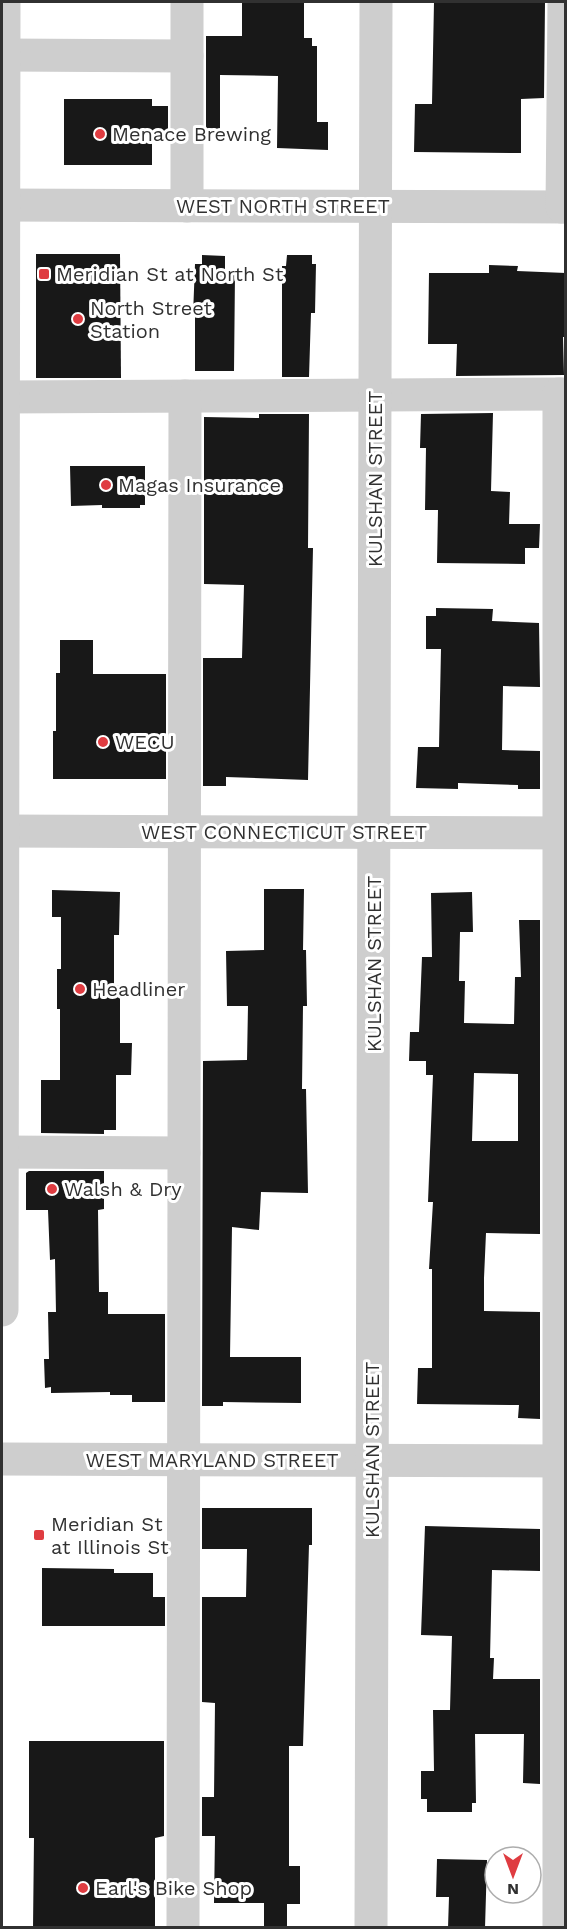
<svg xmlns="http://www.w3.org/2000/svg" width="567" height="1929" font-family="'Work Sans',sans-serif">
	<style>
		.building { fill: #181818; fill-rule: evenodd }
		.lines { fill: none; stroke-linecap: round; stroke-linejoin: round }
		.minor { stroke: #cecece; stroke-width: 33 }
		.poi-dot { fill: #df3c41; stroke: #fff; stroke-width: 2 }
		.labels { text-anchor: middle; stroke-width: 6; stroke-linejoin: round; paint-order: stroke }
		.poi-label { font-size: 20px; fill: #313131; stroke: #fff; text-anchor: start }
		.street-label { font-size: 20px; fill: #313131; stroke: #fff }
	</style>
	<rect width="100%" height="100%" fill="#fff"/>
	<g class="building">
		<polygon points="242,2 304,2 304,38 312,38 312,46 317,46 317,122 328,122 328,150 277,148 278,76 220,75 220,138 206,138 206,36 242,36"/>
		<polygon points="434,2 545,2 544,98 521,99 521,153 414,152 415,104 432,104"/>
		<polygon points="64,99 152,99 152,106 168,106 168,138 152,138 152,165 64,165"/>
		<polygon points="36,254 120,254 121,378 36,378"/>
		<polygon points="202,255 225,256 225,273 235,273 234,371 195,371 195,315 193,315 195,264 202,264"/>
		<polygon points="287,255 312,255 312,264 316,264 315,313 311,313 309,377 282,377 282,266 286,266"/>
		<polygon points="489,265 518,266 517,271 566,273 566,337 563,337 564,375 456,376 457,344 428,344 429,273 489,273"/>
		<polygon points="493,413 491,491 510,492 509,524 540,524 539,548 525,548 525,564 437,563 438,510 425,510 426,448 420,448 421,414"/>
		<polygon points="259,414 309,414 308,548 313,548 308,780 226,777 226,786 203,786 203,658 242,658 244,585 204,584 204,417 259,418"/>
		<polygon points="70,466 145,466 145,505 140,505 140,508 102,508 102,505 71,506"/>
		<polygon points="436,608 493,609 492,621 539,623 540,687 503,686 502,750 540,751 540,789 518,789 518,785 458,783 458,789 416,788 418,747 439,747 441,649 426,649 426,616 436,616"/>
		<polygon points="60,640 93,640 93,674 166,674 166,779 53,779 53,731 56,731 56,673 60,673"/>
		<polygon points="264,889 304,889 303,950 306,950 307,1006 303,1006 302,1089 306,1089 308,1193 261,1192 259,1230 232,1227 230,1357 301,1357 301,1403 223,1402 223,1406 202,1406 203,1061 247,1060 248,1006 227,1006 226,951 264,950"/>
		<polygon points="52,890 120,892 119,935 114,935 114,985 120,985 120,1043 132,1043 131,1075 116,1075 116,1130 104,1130 104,1134 41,1133 41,1080 60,1080 60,1009 57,1009 57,969 61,969 61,917 52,917"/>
		<path d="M472,892L473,932H460L459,981H465L464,1023L514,1024L515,977H521L519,920H540V1234L486,1233L484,1278V1311L540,1312V1419L518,1418L519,1405L417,1404L418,1368H432V1269H429L433,1202H428L433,1075H426V1061H409L410,1032H419L422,957H432L431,893ZM474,1073L518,1074V1141H472Z"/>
		<polygon points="29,1171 104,1171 104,1209 98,1210 99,1292 108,1292 108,1314 165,1314 165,1402 132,1402 132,1395 110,1395 110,1392 51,1393 51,1387 45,1388 44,1359 49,1359 48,1312 56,1312 55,1259 50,1260 48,1210 26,1210 26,1173"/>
		<polygon points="202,1508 312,1508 312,1545 309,1545 303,1746 289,1746 289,1866 300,1866 300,1904 287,1904 287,1928 264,1928 264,1903 214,1903 215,1836 202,1836 202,1797 214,1797 215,1703 202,1702 202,1597 246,1597 247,1549 202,1549"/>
		<polygon points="425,1526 540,1529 540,1571 492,1570 490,1658 494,1658 493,1679 540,1679 540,1784 523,1783 524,1734 475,1734 476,1803 472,1803 472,1812 427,1812 427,1799 421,1799 421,1771 434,1771 433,1710 450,1710 452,1636 421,1635"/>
		<polygon points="42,1568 114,1569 114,1573 153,1573 153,1597 165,1597 165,1626 42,1626"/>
		<polygon points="29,1741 164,1741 164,1836 155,1838 155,1928 33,1928 34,1838 29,1838"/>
		<polygon points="437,1859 487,1860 485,1928 448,1928 449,1897 436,1897"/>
	</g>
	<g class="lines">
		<g class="minor">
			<polyline points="4,55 187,56"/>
			<polyline points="2,205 566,207"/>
			<polyline points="187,206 187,2"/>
			<polyline points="562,207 564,2"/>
			<polyline points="3,397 566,394"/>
			<polyline points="2,831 566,833"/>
			<polyline points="2,1152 184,1153"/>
			<polyline points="2,1310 4,2"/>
			<polyline points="2,1459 566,1461"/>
			<polyline points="183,1928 185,396"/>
			<polyline points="371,1928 376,2"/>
			<polyline points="559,1928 559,394"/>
		</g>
	</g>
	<g class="poi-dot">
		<circle cx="100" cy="134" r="6"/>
		<rect x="38" y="268" width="12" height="12" rx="3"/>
		<circle cx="78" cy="319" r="6"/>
		<circle cx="106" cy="485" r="6"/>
		<circle cx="103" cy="742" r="6"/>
		<circle cx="80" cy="989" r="6"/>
		<circle cx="52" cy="1189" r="6"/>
		<rect x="33" y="1529" width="12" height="12" rx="3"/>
		<circle cx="83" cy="1888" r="6"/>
	</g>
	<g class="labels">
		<g class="poi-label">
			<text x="112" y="141">Menace Brewing</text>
			<text x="56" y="281">Meridian St at North St</text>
			<text x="90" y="315">North Street<tspan x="90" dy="23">Station</tspan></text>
			<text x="118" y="492">Magas Insurance</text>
			<text x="115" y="749">WECU</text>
			<text x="92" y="996">Headliner</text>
			<text x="64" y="1196">Walsh &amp; Dry</text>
			<text x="51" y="1531">Meridian St<tspan x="51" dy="23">at Illinois St</tspan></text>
			<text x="95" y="1895">Earl's Bike Shop</text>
		</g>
		<g class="street-label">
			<text x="283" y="213">WEST NORTH STREET</text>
			<text transform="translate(375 479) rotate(-90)" y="7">KULSHAN STREET</text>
			<text x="284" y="839">WEST CONNECTICUT STREET</text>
			<text transform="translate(374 964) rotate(-90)" y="7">KULSHAN STREET</text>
			<text transform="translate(372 1450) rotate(-90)" y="7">KULSHAN STREET</text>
			<text x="212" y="1467">WEST MARYLAND STREET</text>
		</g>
	</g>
	<rect width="567" height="1929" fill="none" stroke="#313131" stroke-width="6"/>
	<g transform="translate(513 1875) rotate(180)"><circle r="28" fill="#ffffff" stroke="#adadad" stroke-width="1.5"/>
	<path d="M0-4.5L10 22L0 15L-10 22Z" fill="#df3c41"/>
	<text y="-9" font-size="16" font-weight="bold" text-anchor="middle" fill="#313131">N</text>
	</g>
</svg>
